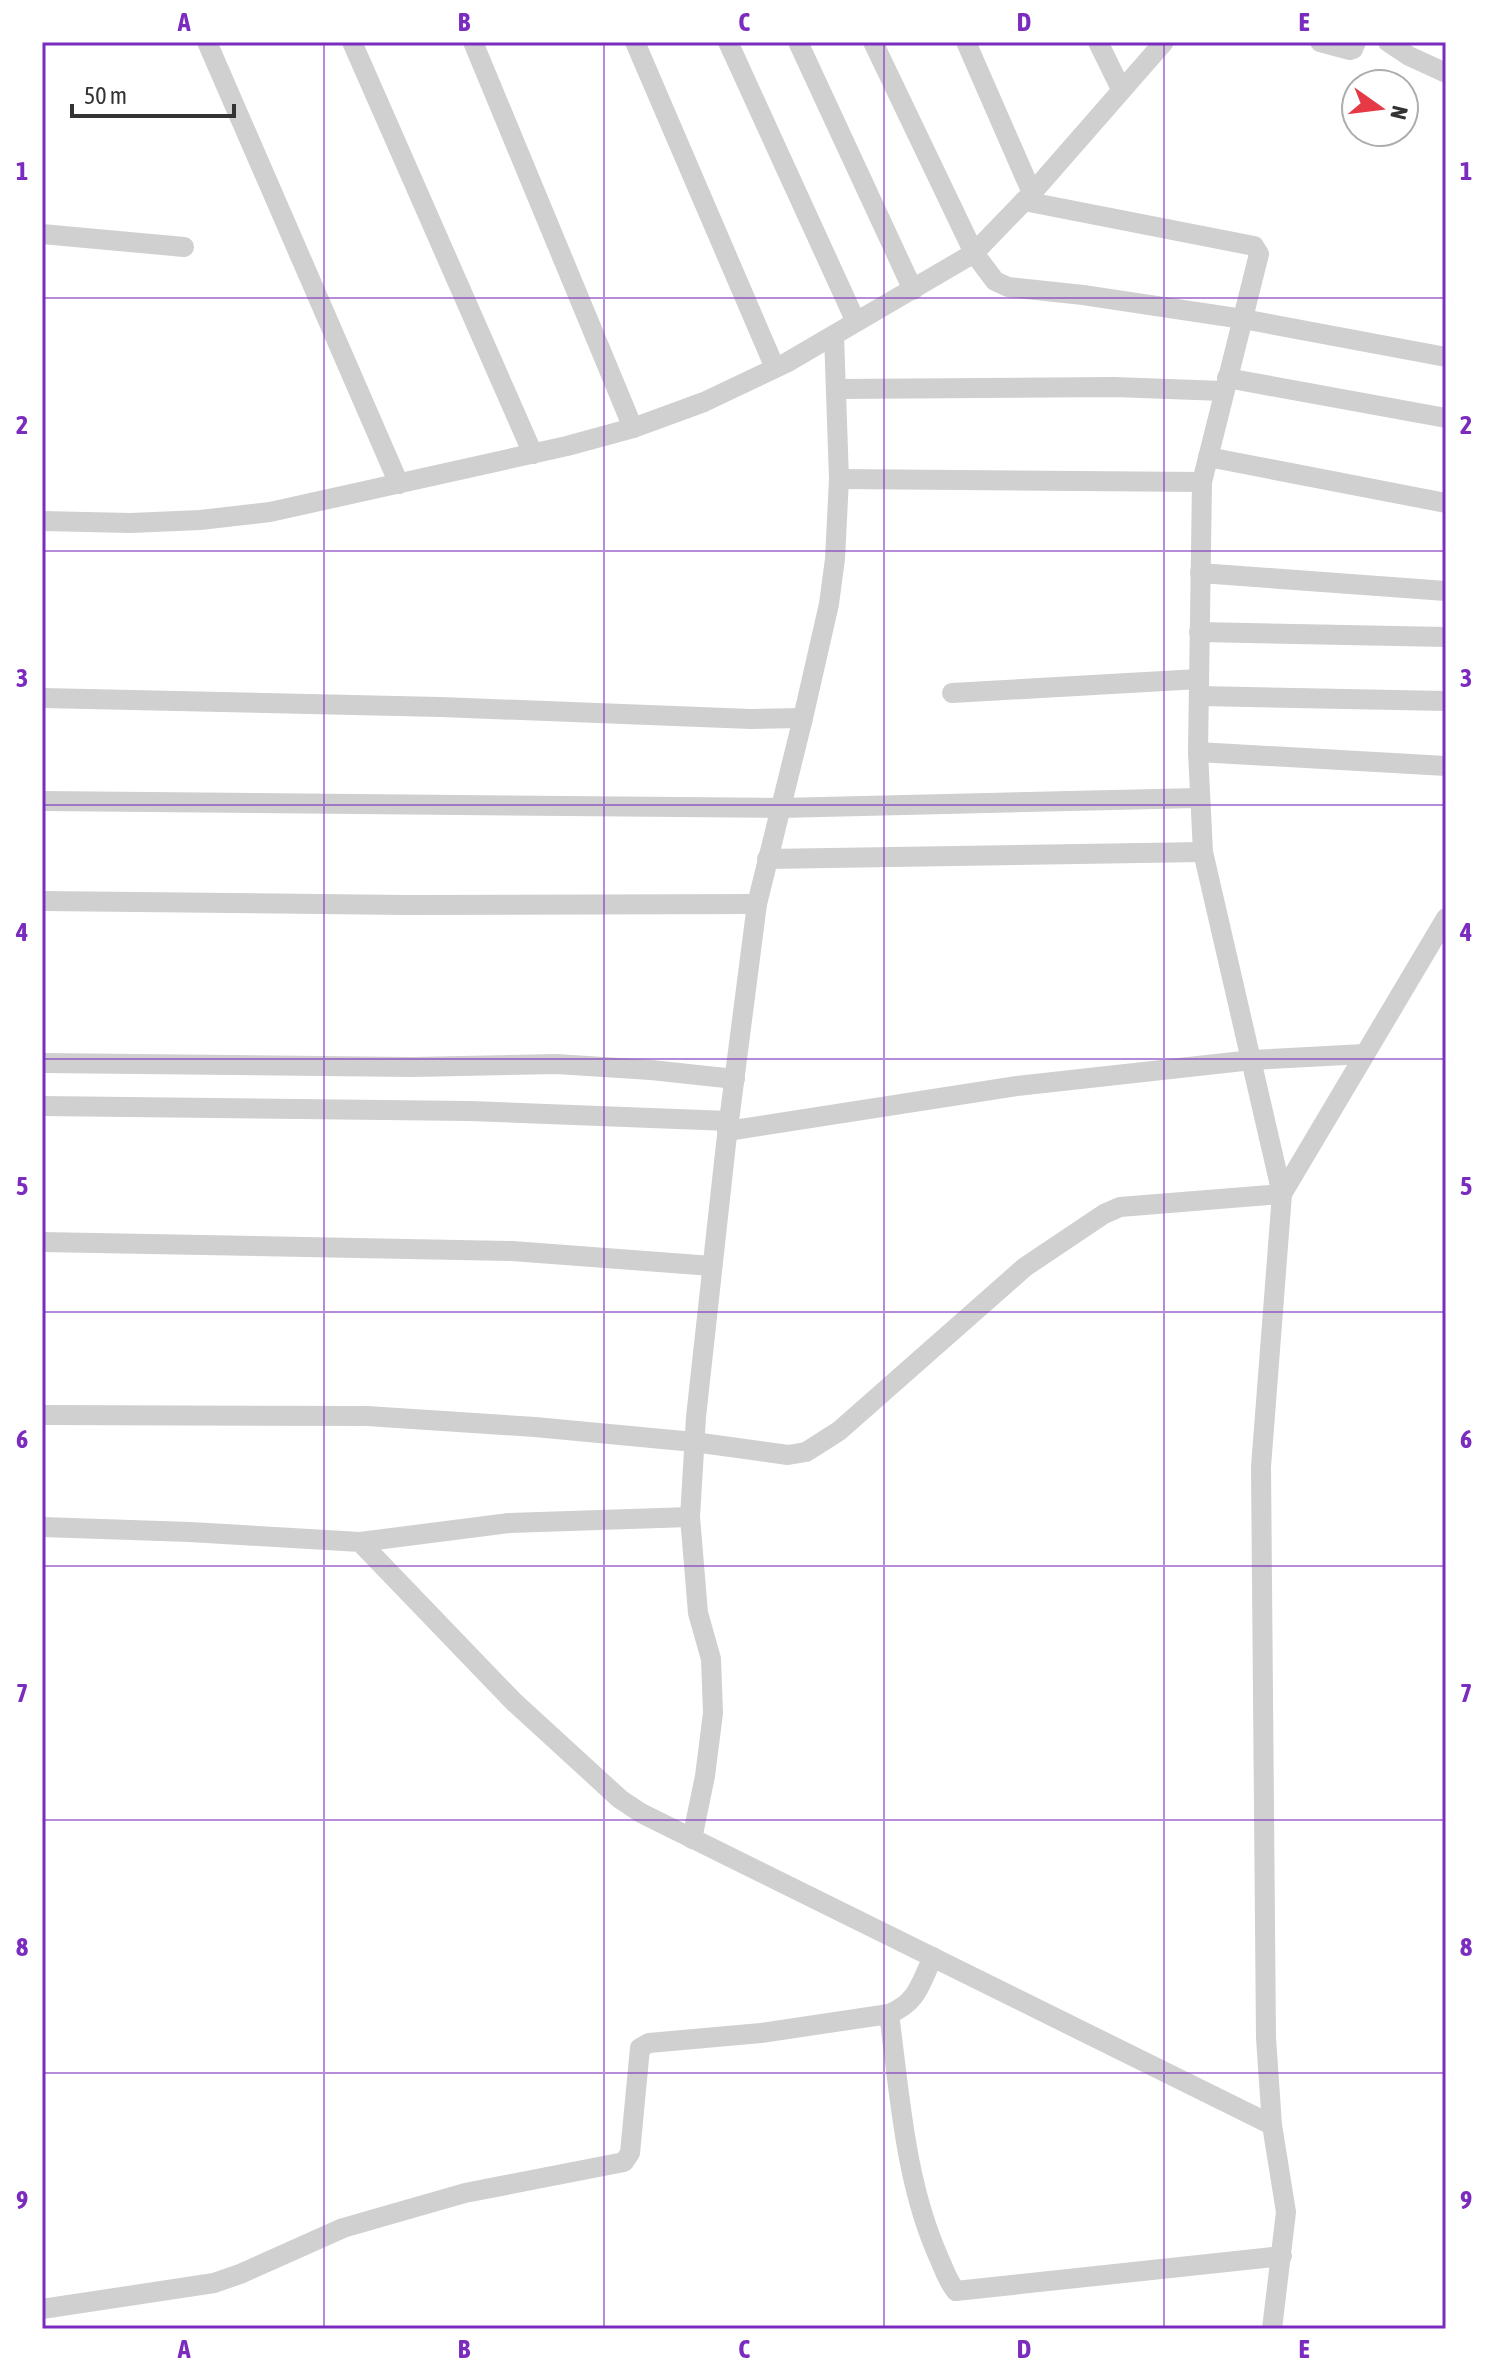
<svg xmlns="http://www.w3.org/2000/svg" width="1488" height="2371" font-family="'Asap Condensed',sans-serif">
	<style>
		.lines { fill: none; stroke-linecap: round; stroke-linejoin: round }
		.minor { stroke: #d0d0d0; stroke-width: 20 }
		.grid { fill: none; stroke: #7b2cbf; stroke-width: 2; stroke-opacity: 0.55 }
		.neatline { fill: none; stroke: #7b2cbf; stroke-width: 3 }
		.grid-label { font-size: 26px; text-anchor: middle; font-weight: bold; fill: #7b2cbf }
	</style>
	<rect width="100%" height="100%" fill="#fff"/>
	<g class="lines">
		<g class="minor">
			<polyline points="207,42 399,484"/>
			<polyline points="352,42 533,454"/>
			<polyline points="473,42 633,428"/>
			<polyline points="635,42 775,368"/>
			<polyline points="728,42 856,322"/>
			<polyline points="798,42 913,290"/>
			<polyline points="873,42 974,253 995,281 1008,287 1083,295 1243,319 1446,357"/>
			<polyline points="966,42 1032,193"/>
			<polyline points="1098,42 1121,89"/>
			<polyline points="1320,42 1350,50 1353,49 1356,42"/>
			<polyline points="1388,42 1409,56 1446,73"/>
			<polyline points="1024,201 1254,246 1259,254 1202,482 1198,752 1203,852 1282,1194 1261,1467 1266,2038 1272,2125 1286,2212 1272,2329"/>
			<polyline points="42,234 184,247"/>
			<polyline points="1227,378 1446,418"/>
			<polyline points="838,389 1114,387 1223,391"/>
			<polyline points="1208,457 1446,503"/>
			<polyline points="839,479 1202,482"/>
			<polyline points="42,521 131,523 200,520 270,512 567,446 633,428 704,402 786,363 974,253 1032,193 1164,42"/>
			<polyline points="1200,573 1446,591"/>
			<polyline points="1199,632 1446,637"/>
			<polyline points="952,693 1199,679"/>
			<polyline points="1199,696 1446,701"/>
			<polyline points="42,698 441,707 751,719 803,718"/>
			<polyline points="1198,752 1446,766"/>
			<polyline points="42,801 780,808 1198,798"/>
			<polyline points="767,859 1203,852"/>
			<polyline points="42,901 406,905 757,904"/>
			<polyline points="42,1063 412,1067 556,1064 651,1070 735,1079"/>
			<polyline points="42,1106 470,1111 729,1121"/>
			<polyline points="727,1131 1017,1086 1252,1060 1364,1054"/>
			<polyline points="42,1242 512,1251 712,1266"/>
			<polyline points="42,1415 367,1416 535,1427 694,1442 788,1455 806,1452 839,1431 1025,1267 1104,1214 1120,1207 1282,1194 1446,918"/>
			<polyline points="42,1527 190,1532 360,1542 514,1702 620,1799 641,1813 1272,2125"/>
			<polyline points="360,1542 509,1523 690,1517"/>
			<polyline points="692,1839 705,1776 713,1713 711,1659 698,1613 690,1517 696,1417 726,1144 757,904 803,718 829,604 835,559 839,479 834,335"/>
			<path d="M889,2014C900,2096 905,2182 939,2258C944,2269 948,2282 956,2291L1282,2256"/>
			<path d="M42,2309L214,2283L240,2274L343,2228L465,2193L624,2162L630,2153L640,2048L649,2043L761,2033L889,2014C918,2002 920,1984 933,1957"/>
		</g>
	</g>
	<path class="grid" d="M324,42V2329M604,42V2329M884,42V2329M1164,42V2329M42,298H1446M42,551H1446M42,805H1446M42,1059H1446M42,1312H1446M42,1566H1446M42,1820H1446M42,2073H1446"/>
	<rect width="1488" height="2371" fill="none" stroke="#ffffff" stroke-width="88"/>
	<g transform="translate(1380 108) rotate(104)"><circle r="38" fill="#ffffff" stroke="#adadad" stroke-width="2"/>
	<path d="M0-6L14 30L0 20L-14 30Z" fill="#e63946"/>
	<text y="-12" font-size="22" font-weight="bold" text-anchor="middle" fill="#333333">N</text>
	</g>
	<path d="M72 104v12h162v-12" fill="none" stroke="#333333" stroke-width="4"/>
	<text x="84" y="104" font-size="24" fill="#333333" stroke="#ffffff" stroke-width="6" paint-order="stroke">50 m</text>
	<rect x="44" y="44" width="1400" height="2283" class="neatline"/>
	<g class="grid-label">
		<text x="184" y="31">A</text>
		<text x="464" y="31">B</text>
		<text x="744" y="31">C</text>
		<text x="1024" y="31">D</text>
		<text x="1304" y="31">E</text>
		<text x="22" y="180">1</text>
		<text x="1466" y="180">1</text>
		<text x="22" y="434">2</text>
		<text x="1466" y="434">2</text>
		<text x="22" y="687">3</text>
		<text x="1466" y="687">3</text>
		<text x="22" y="941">4</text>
		<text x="1466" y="941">4</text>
		<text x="22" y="1195">5</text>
		<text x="1466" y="1195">5</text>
		<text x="22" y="1448">6</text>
		<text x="1466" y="1448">6</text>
		<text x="22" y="1702">7</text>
		<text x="1466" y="1702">7</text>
		<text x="22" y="1956">8</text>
		<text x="1466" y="1956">8</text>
		<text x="22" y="2209">9</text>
		<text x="1466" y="2209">9</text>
		<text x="184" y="2358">A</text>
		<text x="464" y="2358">B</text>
		<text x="744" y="2358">C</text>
		<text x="1024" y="2358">D</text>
		<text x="1304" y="2358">E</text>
	</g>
</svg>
